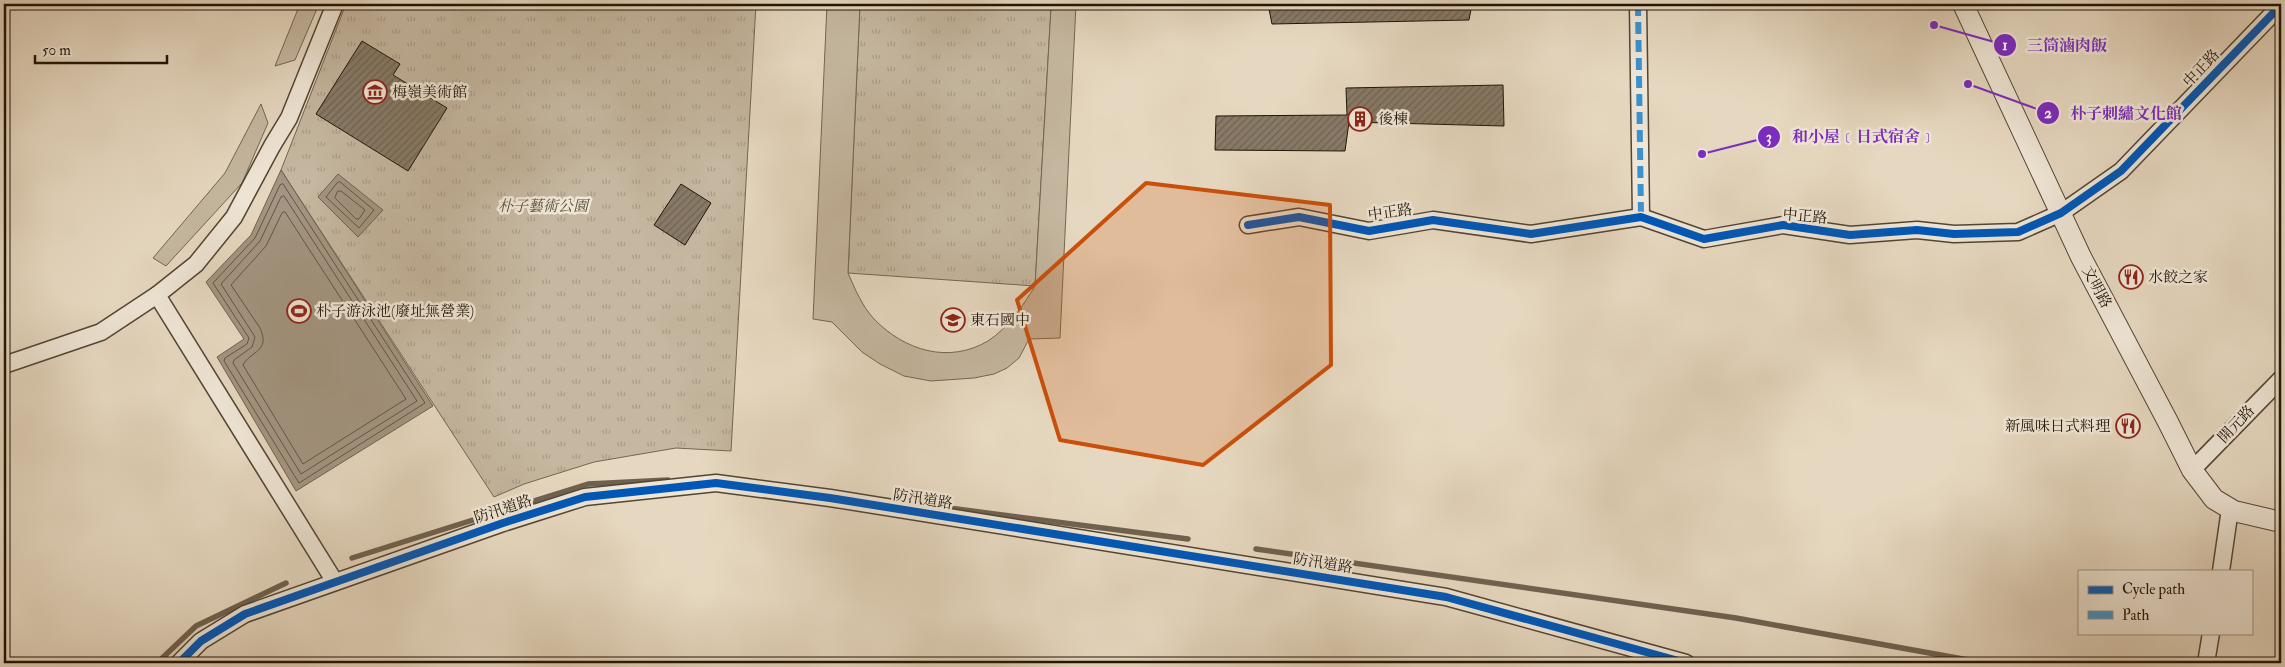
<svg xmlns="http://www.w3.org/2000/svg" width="2285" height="667" font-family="'IM FELL Double Pica','Noto Serif TC',serif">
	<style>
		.grass { fill: url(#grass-tufts); stroke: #736653 }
		.garden { fill: #c5b7a0; stroke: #736653 }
		.water { fill: #a39581; stroke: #6f6150 }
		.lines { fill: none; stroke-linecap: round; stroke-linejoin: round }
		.shore { stroke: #625444; stroke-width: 1 }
		.stream { stroke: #6f6150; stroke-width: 5.5 }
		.building { fill: url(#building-hatch); stroke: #211406 }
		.minor-casing { stroke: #524534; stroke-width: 19 }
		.tertiary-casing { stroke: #524534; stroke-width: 22 }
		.minor { stroke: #efe6d6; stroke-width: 16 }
		.tertiary { stroke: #efe6d6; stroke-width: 20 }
		.quiet { stroke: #3a93d1; stroke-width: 6; stroke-dasharray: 12 6; stroke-linecap: butt }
		.cycleway-casing { stroke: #efe6d6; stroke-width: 11 }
		.cycleway { stroke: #0057b8; stroke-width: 8 }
		.marked { fill: #ca4f0b; fill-opacity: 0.2; stroke: #ca4f0b; stroke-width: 4; stroke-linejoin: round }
		.labels { text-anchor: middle; stroke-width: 5; stroke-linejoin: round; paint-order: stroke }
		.street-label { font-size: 15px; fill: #211406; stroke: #efe6d6 }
		.poi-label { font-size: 15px; fill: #211406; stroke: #efe6d6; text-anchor: start }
		.park-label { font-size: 15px; font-style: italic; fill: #5a4d3c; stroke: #efe6d6 }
		.leader { fill: none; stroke: #7b2cbf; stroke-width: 2 }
		.callout-dot { fill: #7b2cbf; stroke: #efe6d6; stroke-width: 2 }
		.mark-label { font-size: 15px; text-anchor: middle; font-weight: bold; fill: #fff }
		.callout-label { font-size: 16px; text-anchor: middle; font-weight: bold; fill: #7b2cbf; stroke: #efe6d6; stroke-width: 5; stroke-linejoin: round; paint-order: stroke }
	</style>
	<defs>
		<pattern id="grass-tufts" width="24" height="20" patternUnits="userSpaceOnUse" patternTransform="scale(1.25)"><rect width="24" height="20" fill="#c5b7a0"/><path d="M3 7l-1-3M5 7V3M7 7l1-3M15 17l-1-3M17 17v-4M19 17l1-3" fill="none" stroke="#a99c88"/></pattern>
		<pattern id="building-hatch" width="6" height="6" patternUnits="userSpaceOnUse" patternTransform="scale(1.25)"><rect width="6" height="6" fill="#877a67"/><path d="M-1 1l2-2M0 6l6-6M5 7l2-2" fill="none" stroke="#6e6353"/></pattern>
	</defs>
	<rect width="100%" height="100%" fill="#e6d8c0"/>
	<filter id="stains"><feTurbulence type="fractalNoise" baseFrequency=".004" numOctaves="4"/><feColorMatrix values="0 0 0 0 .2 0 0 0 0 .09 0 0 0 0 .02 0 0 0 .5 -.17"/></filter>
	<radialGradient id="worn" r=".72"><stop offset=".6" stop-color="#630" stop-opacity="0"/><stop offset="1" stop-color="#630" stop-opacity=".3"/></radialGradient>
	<g class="grass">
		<polygon points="346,4 756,4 731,451 676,448 594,462 524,484 494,497 281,170"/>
		<polygon points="860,4 985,4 1051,8 1035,286 848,273"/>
	</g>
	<g class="garden">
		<polygon points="300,4 319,4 295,60 275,66"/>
		<path d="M827,4H860L848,273C855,289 862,306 874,319C905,351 949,364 988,341C1008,328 1023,306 1035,286L1051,8L1049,4H1076L1060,338L1029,339L1019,358L1007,368L994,374L974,378L931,381L904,376L880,364L862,352L832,322L813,319Z"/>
		<polygon points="261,104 268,123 242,183 166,266 153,258 225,173"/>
	</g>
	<g class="water">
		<polygon points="281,170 433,406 296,491 217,357 244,339 206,282 251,235"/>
		<polygon points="338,174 383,210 358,237 318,197"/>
	</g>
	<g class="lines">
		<g class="shore">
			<polygon points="340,182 374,210 359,228 326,197 337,183"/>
			<polygon points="283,184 425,403 299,483 224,361 225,358 247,344 249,338 213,283 255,238 280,185"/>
			<polygon points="338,191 341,191 365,210 359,219 356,219 335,198"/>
			<polygon points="284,196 417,401 301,474 233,363 234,360 252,347 255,337 221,284 260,241 281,197"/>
			<path d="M285,212L406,399L303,464L243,365C250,351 271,352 260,328L231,285L266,246L282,213Z"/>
		</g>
		<g class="stream">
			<polyline points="926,505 1188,539"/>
			<polyline points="1256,549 1736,618 1985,663"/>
			<polyline points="352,558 588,484 668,480"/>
			<polyline points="157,663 196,626 286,583"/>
		</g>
	</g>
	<g class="building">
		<polygon points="1268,4 1472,4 1469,20 1272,24"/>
		<polygon points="362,41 400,64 393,75 447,108 408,171 316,114"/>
		<polygon points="1503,85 1504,126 1349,122 1345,151 1215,150 1216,116 1347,115 1346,88"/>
		<polygon points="681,184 711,203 685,245 654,225"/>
	</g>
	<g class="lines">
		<g class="minor-casing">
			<g id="minor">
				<polyline points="1638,4 1641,217"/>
				<polyline points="1248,225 1299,217 1369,231 1433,220 1531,234 1641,217 1704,239 1783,225 1850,235 1917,230 1954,234 2018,232 2061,213 2121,171 2281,5"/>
				<polyline points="4,365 101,332 157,295"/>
				<polyline points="2192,470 2281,379"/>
				<polyline points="2221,571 2230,509"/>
				<polyline points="335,582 157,295 196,264 234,217 272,146 289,118 335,4"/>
				<polyline points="179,663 201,641 245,614 503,523 585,497 716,483 830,498 1446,597 1686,663"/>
				<polyline points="2206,663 2211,633"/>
			</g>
		</g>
		<g class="tertiary-casing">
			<polyline id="tertiary" points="1963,4 2081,257 2168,422 2192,470 2214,499 2234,511 2281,522"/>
		</g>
		<use href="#minor" class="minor"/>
		<use href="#tertiary" class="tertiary"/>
		<polyline class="quiet" points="1638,4 1641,217"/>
		<g class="cycleway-casing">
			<g id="cycleway">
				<polyline points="1248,225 1299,217 1369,231 1433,220 1531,234 1641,217 1704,239 1783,225 1850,235 1917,230 1954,234 2018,232 2061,213 2121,171 2281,5"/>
				<polyline points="179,663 201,641 245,614 503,523 585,497 716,483 830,498 1446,597 1686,663"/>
			</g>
		</g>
		<use href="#cycleway" class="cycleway"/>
	</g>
	<path class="marked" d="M1146,183L1330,205L1331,365L1203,465L1060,440L1017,300Z"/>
	<defs>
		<g id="museum-ring" transform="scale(1.25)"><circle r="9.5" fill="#efe6d6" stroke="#8f2418" stroke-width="1.5"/><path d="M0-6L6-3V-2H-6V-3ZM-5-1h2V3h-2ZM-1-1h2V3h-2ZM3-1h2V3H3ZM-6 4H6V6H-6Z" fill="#8f2418"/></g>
		<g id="building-ring" transform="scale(1.25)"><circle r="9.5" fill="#efe6d6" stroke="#8f2418" stroke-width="1.5"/><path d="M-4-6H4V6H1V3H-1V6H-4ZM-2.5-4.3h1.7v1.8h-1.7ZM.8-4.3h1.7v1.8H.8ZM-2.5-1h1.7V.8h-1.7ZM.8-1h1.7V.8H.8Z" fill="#8f2418"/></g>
		<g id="restaurant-ring" transform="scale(1.25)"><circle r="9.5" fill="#efe6d6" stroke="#8f2418" stroke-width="1.5"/><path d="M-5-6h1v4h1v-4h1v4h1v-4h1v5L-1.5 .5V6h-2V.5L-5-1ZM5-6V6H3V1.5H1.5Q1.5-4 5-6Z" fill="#8f2418"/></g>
		<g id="stadium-ring" transform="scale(1.25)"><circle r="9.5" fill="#efe6d6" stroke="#8f2418" stroke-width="1.5"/><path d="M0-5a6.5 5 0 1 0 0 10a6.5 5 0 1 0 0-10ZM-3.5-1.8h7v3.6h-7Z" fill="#8f2418"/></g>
		<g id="school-ring" transform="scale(1.25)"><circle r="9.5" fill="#efe6d6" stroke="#8f2418" stroke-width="1.5"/><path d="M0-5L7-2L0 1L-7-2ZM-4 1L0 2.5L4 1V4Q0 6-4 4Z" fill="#8f2418"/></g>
	</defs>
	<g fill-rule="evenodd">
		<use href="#museum-ring" x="375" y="92"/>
		<use href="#building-ring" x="1360" y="119"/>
		<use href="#restaurant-ring" x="2131" y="277"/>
		<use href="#stadium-ring" x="299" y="311"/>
		<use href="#school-ring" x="953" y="320"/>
		<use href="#restaurant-ring" x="2128" y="426"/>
	</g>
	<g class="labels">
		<g class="street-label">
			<text transform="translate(2201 68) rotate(-46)" y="5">中正路</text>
			<text transform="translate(1390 212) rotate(-8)" y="5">中正路</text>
			<text transform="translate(1805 216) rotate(5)" y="5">中正路</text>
			<text transform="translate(2097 287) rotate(62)" y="5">文明路</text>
			<text transform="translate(2236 424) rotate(-46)" y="5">開元路</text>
			<text transform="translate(923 499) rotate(9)" y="5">防汛道路</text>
			<text transform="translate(503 509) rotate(-18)" y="5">防汛道路</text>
			<text transform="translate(1323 563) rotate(9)" y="5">防汛道路</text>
		</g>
		<g class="poi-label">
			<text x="392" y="97">梅嶺美術館</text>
			<text x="1378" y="124">後棟</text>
			<text x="2148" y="282">水餃之家</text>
			<text x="316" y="316">朴子游泳池(廢址無營業)</text>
			<text x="970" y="325">東石國中</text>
			<text x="2110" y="431" text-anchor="end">新風味日式料理</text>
		</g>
		<g class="park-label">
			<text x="543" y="211">朴子藝術公園</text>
		</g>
	</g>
	<path class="leader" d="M1934 25L2005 45M1968 84L2048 113M1702 154L1769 137"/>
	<g class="callout-dot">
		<circle cx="1934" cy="25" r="5"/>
		<circle cx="1968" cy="84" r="5"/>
		<circle cx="1702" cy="154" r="5"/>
		<circle cx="2005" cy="45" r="12"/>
		<circle cx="2048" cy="113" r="12"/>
		<circle cx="1769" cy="137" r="12"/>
	</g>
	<g class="mark-label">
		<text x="2005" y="50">1</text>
		<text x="2048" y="118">2</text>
		<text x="1769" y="142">3</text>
	</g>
	<g class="callout-label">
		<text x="2067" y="51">三筒滷肉飯</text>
		<text x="2126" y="119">朴子刺繡文化館</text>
		<text x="1864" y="142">和小屋﹝日式宿舍﹞</text>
	</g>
	<rect width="2285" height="667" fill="none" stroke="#e6d8c0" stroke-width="20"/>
	<rect x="5" y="5" width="2275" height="657" fill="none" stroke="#211406" stroke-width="2.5"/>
	<rect x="10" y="10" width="2265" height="647" fill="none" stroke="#211406"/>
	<rect x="2078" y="570" width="175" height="65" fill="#efe6d6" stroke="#9d9283"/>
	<rect x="2088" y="586" width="25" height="8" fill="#0057b8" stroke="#9d9283"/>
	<text x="2122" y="594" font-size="15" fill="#211406">Cycle path</text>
	<rect x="2088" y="611" width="25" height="8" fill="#3a93d1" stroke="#9d9283"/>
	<text x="2122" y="620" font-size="15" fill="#211406">Path</text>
	<path d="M35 55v8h132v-8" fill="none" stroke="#211406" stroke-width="2.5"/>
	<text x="42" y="55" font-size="15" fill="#211406" stroke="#efe6d6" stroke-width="4" paint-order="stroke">50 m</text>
	<rect width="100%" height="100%" filter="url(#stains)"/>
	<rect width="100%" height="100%" fill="url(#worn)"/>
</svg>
